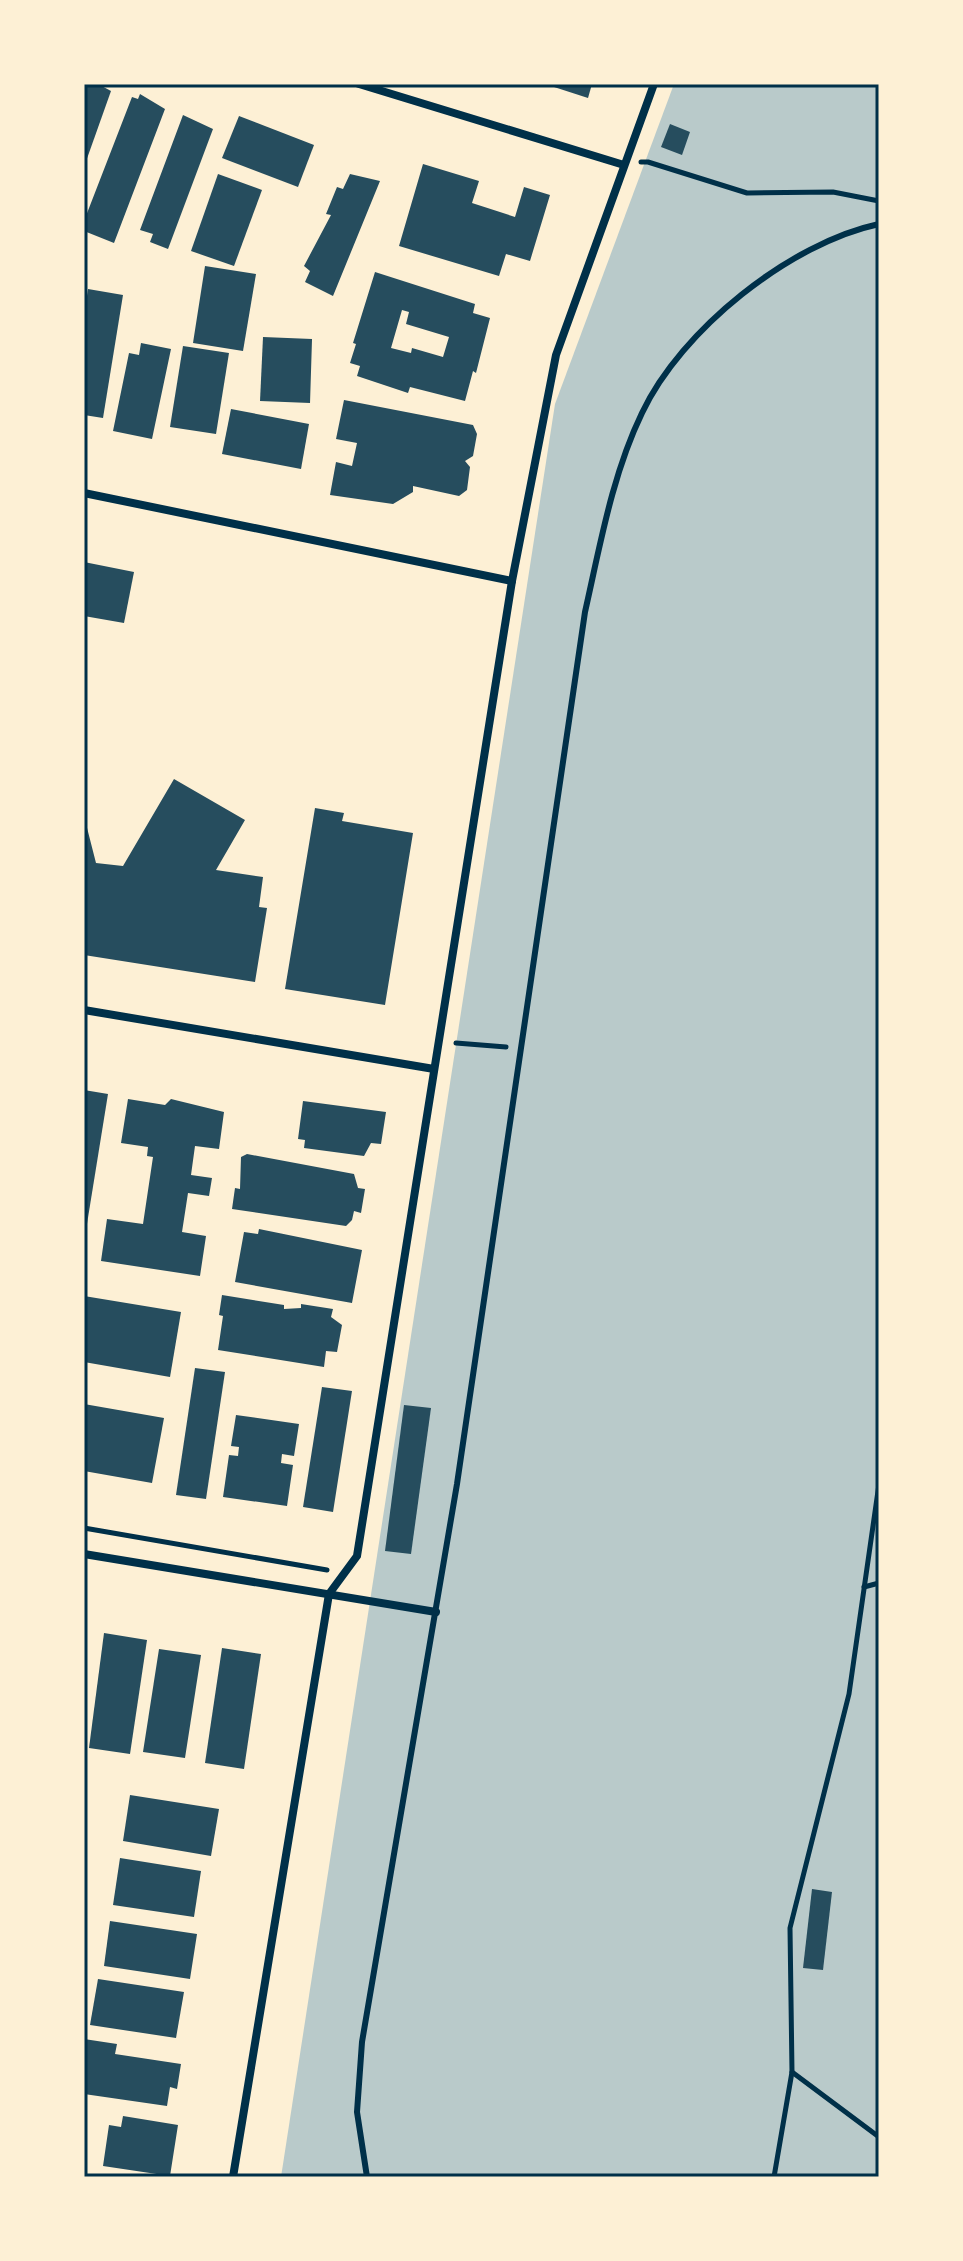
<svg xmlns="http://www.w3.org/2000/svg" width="963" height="2261" font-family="Lato,sans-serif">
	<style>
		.green { fill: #b9caca }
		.building { fill: #264d5e; fill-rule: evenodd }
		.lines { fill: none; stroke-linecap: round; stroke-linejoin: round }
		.path { stroke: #003049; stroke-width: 5 }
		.service { stroke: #003049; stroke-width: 6 }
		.minor { stroke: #003049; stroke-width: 8 }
		.neatline { fill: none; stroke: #003049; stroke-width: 3 }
	</style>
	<rect width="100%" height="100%" fill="#fdf0d5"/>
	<polygon class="green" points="674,84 879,84 879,2177 281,2177 555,404"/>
	<g class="building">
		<polygon points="84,84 98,84 111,91 84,167"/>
		<polygon points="555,84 592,84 588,98 554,87"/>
		<polygon points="140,94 165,109 114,243 84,231 84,221 132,97 138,99"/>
		<polygon points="183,115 213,129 168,249 150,242 153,234 140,230"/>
		<polygon points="239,116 314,145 298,187 222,158"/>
		<polygon points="670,124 690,132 682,155 661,147"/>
		<polygon points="423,164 479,181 472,203 515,217 524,187 550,195 530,261 506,254 499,276 399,246"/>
		<polygon points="218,174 262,190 234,266 191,251"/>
		<polygon points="350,174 380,181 333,296 305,282 310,271 304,266 331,215 326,214 337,187 343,189"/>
		<polygon points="205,266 256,274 243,351 193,343"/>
		<path d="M375,272L475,304L473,313L490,318L476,373L473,371L465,401L410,387L408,393L357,376L360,366L350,363L356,344L353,343ZM402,310L409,312L406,324L449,337L443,357L412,348L411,353L391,348Z"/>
		<polygon points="88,289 123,295 103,418 84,415 84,316"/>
		<polygon points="263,337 312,339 310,403 260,401"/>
		<polygon points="141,343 171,349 152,439 113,431 129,353 139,355"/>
		<polygon points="183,346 229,353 216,434 170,427"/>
		<polygon points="344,400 473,425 477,434 473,456 465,461 470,467 467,490 459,496 413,486 413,492 393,504 330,495 336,462 352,466 357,443 336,439"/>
		<polygon points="231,409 309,424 301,469 222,454"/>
		<polygon points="84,562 134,572 124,623 84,616"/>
		<polygon points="174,779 245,820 216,870 263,877 259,907 267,908 255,982 84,955 84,816 96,863 123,866"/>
		<polygon points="315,808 344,813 342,821 413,833 385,1005 285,989"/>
		<polygon points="84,1090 108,1094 86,1230 84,1229"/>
		<polygon points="128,1099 165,1105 171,1099 224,1112 219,1149 195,1146 191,1175 212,1178 209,1196 188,1193 182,1232 206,1236 200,1276 101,1261 107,1219 143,1224 153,1157 147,1156 148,1147 121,1143"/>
		<polygon points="303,1101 386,1112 381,1144 371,1143 364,1156 304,1148 305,1140 298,1139"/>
		<polygon points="247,1154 354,1174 358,1188 365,1189 361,1213 354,1211 352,1220 346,1226 232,1209 235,1188 240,1189 241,1157"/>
		<polygon points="259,1229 362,1250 352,1303 235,1282 244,1232 258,1234"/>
		<polygon points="222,1295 284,1305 284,1309 301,1308 301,1304 333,1309 331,1317 342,1325 337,1352 326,1351 324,1367 218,1350 223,1316 219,1315"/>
		<polygon points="84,1296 181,1312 170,1377 84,1362"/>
		<polygon points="195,1368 225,1372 206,1499 176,1495"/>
		<polygon points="322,1387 352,1391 333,1512 303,1507"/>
		<polygon points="84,1404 164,1418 152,1483 84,1471"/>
		<polygon points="404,1405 431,1408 411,1554 385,1551"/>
		<polygon points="236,1415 299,1424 294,1456 282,1454 281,1463 293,1465 287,1506 223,1497 229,1455 238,1456 239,1447 231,1446"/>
		<polygon points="104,1633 147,1640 130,1754 89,1748"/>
		<polygon points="222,1648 261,1654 244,1769 205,1763"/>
		<polygon points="159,1649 201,1655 185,1758 143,1752"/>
		<polygon points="130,1795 219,1809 211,1856 123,1841"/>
		<polygon points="120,1858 201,1871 194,1917 113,1905"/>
		<polygon points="812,1889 832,1892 823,1970 803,1968"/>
		<polygon points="110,1921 197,1934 190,1979 104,1966"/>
		<polygon points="98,1979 184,1992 176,2038 90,2025"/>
		<polygon points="84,2039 117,2044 115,2054 181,2064 177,2089 170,2087 167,2106 84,2094"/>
		<polygon points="123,2116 178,2125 170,2176 103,2166 109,2125 121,2127"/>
	</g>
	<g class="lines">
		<g class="path">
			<polyline points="641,162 648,162 747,193 833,192 879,201"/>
			<polyline points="456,1043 506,1047"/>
			<polyline points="84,1528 327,1570"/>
			<polyline points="864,1587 879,1583"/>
			<polyline points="792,2072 879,2137"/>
			<polyline points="774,2177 792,2072 790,1928 849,1694 879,1484"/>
		</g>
		<path class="service" d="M367,2177L357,2112L362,2042L457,1484L585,612C600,546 612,475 642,413C681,330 790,243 879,224"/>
		<g class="minor">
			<polyline points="359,84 624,165"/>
			<polyline points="84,493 512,581"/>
			<polyline points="84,1010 434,1069"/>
			<polyline points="84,1554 436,1612"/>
			<polyline points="233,2177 329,1594 357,1556 512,581 556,355 654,84"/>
		</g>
	</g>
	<rect width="963" height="2261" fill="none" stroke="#fdf0d5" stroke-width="172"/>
	<rect x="86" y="86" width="791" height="2089" class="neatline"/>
</svg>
